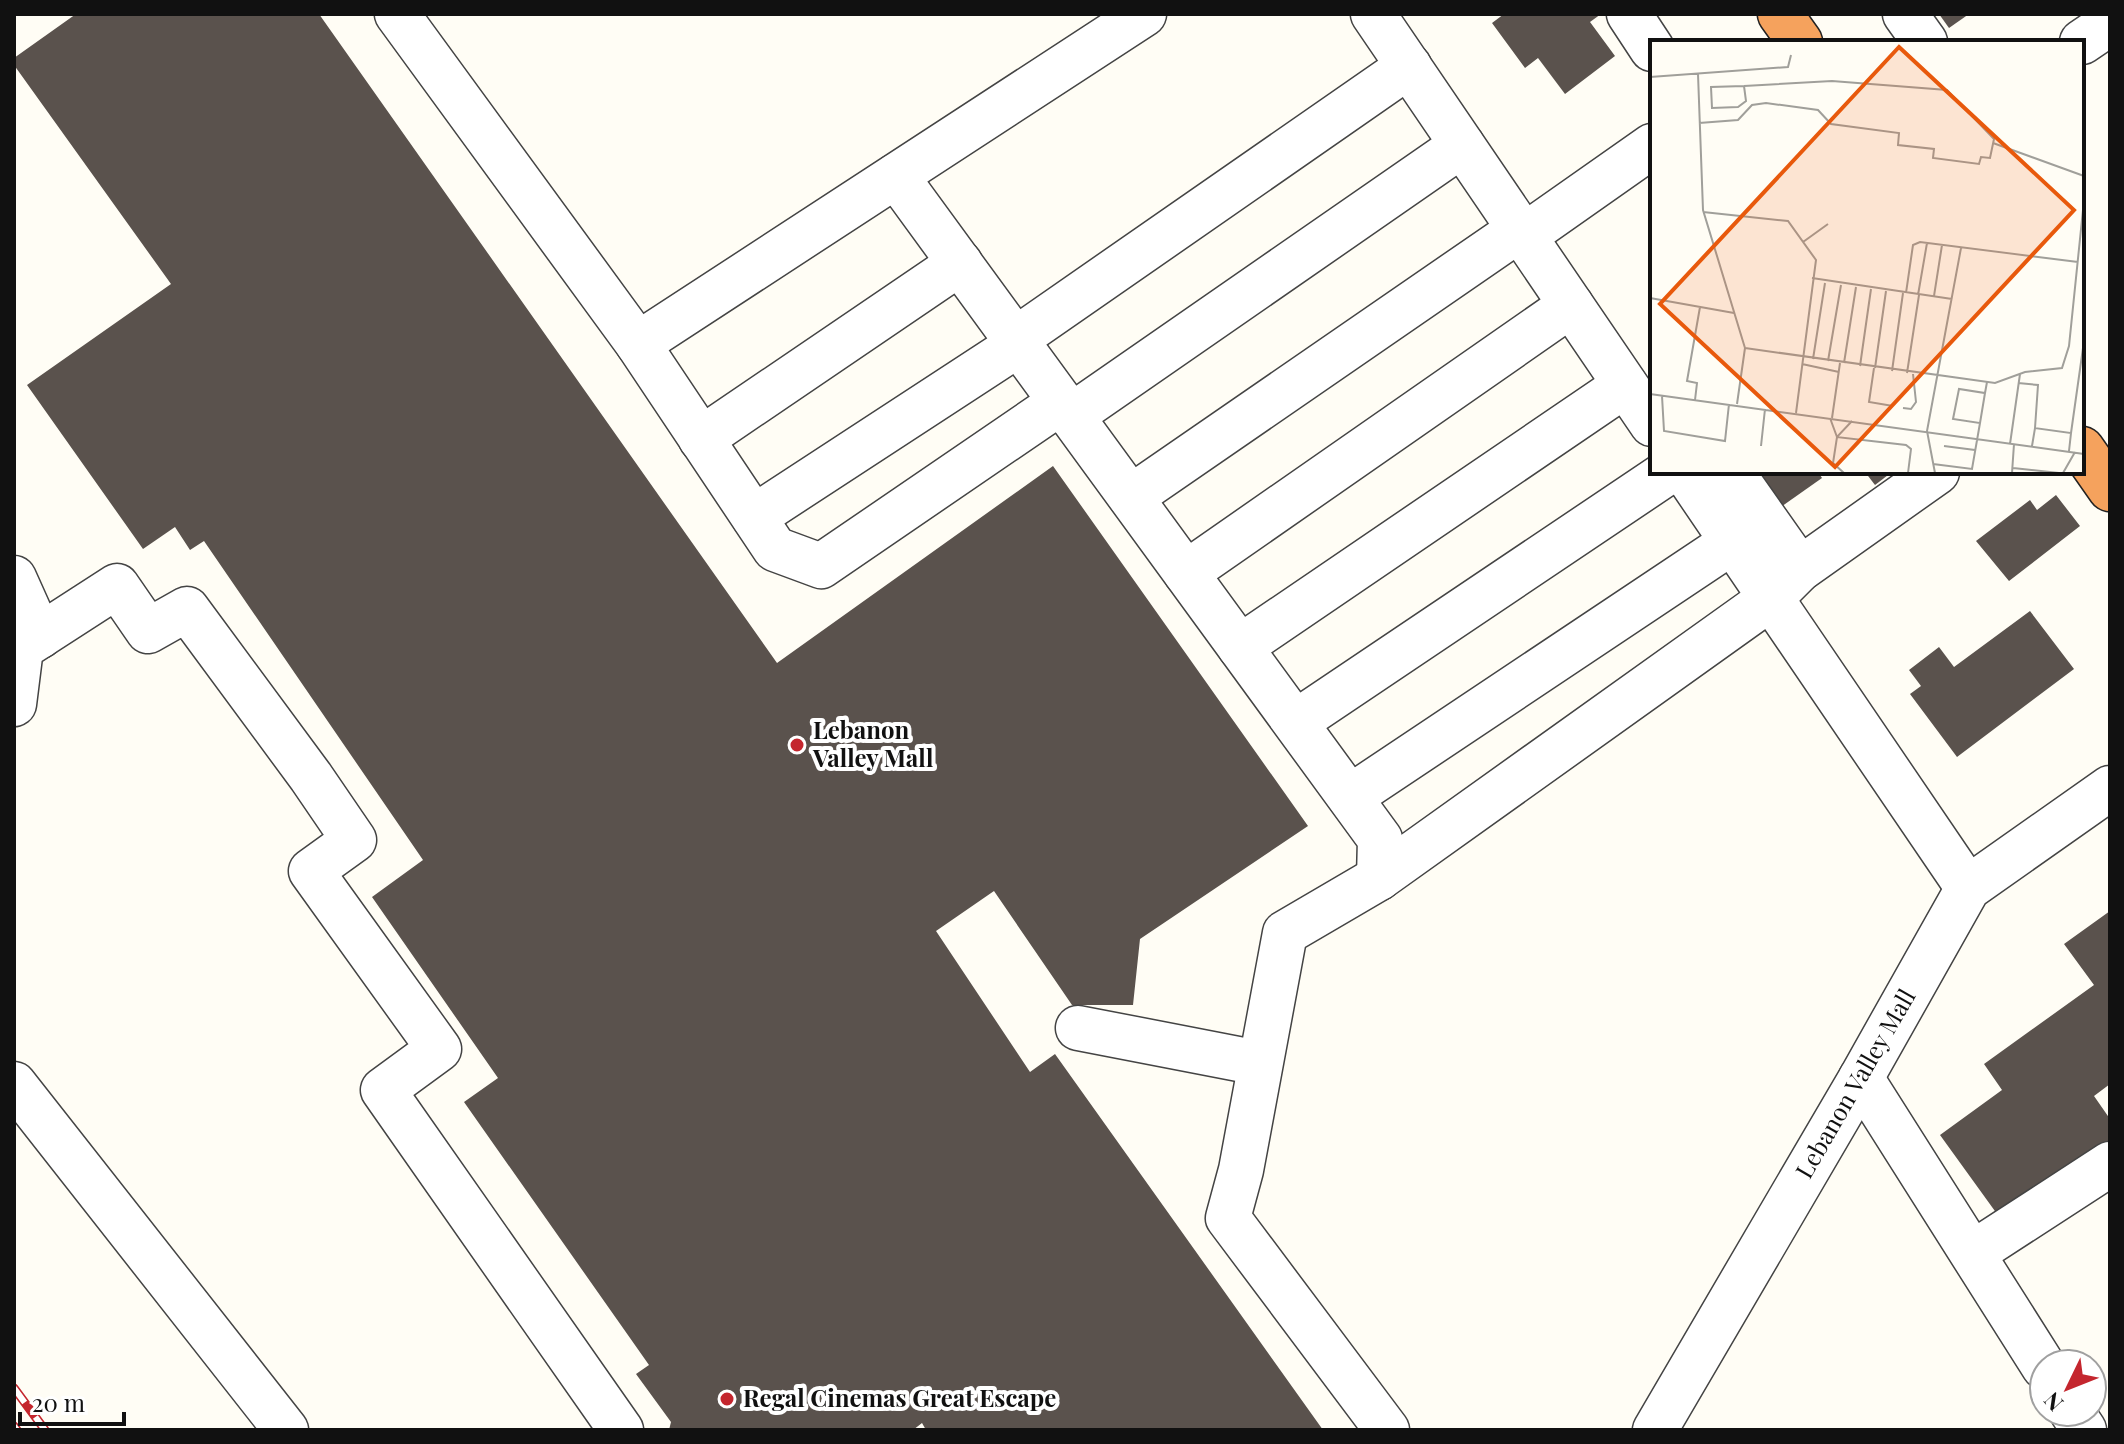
<svg xmlns="http://www.w3.org/2000/svg" width="2124" height="1444" font-family="'Playfair Display',serif">
	<style>
		.building { fill: #5a524d }
		.lines { fill: none; stroke-linecap: round; stroke-linejoin: round }
		.minor-casing { stroke: #444; stroke-width: 47 }
		.highway-casing { stroke: #222; stroke-width: 47 }
		.minor { stroke: #fff; stroke-width: 44 }
		.highway { stroke: #f5a25d; stroke-width: 44 }
		.rail-casing { stroke: #c4262e; stroke-width: 9 }
		.rail { stroke: #fff; stroke-width: 6; stroke-dasharray: 18; stroke-linecap: butt }
		.poi-dot { fill: #c4262e; stroke: #fff; stroke-width: 3 }
		.labels { text-anchor: middle; stroke-width: 8; stroke-linejoin: round; paint-order: stroke }
		.poi-label { font-size: 24px; font-weight: bold; fill: #111; stroke: #fff; text-anchor: start }
		.street-label { font-size: 24px; fill: #111; stroke: #fff }
		.inset-road { fill: none; stroke: #a09f9a; stroke-width: 2 }
		.view { fill: #e8590c; fill-opacity: 0.15; stroke: #e8590c; stroke-width: 4 }
		.inset-edge { fill: none; stroke: #111; stroke-width: 4 }
	</style>
	<rect width="100%" height="100%" fill="#fffdf5"/>
	<g class="building">
		<polygon points="76,14 319,14 777,663 1053,466 1308,826 1140,939 1133,1005 1072,1005 994,891 936,931 1030,1072 1055,1054 1323,1430 926,1430 922,1423 913,1430 669,1430 671,1422 636,1374 649,1365 464,1102 498,1078 372,897 423,860 204,541 190,550 175,527 143,549 27,385 171,284 14,65 14,58"/>
		<polygon points="1504,14 1601,14 1590,22 1615,56 1565,94 1538,58 1525,68 1492,23"/>
		<polygon points="1939,14 1969,14 1949,28"/>
		<polygon points="1765,472 1818,472 1822,478 1778,509 1756,479"/>
		<polygon points="1865,472 1892,472 1875,485"/>
		<polygon points="2056,495 2080,526 2009,581 1976,541 2030,500 2037,510"/>
		<polygon points="2030,611 2074,669 1957,757 1910,694 1921,686 1909,670 1939,647 1954,667"/>
		<polygon points="2110,911 2110,1084 2094,1096 2110,1119 2110,1150 2005,1225 1940,1135 2002,1090 1984,1064 2094,985 2064,944"/>
	</g>
	<g class="lines">
		<g class="minor-casing">
			<g id="minor">
				<polyline points="397,14 638,344 775,549 821,566 1061,402"/>
				<polyline points="1373,14 1652,424"/>
				<polyline points="1629,14 1652,49"/>
				<polyline points="1905,14 1925,42"/>
				<polyline points="2082,42 2110,23"/>
				<polyline points="896,176 1380,839 1379,878"/>
				<polyline points="1524,236 1652,146"/>
				<polyline points="1016,339 1409,66"/>
				<polyline points="638,344 1144,14"/>
				<polyline points="1071,416 1462,145"/>
				<polyline points="701,439 960,263"/>
				<polyline points="1685,472 1968,888"/>
				<polyline points="1735,472 1743,488 1800,569"/>
				<polyline points="1131,497 1520,229"/>
				<polyline points="754,517 1019,344"/>
				<polyline points="1186,573 1571,305"/>
				<polyline points="14,578 40,636"/>
				<polyline points="1240,647 1625,385"/>
				<polyline points="14,704 21,648 117,586 148,631 187,609 311,777 354,840 311,871 439,1049 383,1090 621,1430"/>
				<polyline points="1296,722 1668,472"/>
				<polyline points="1350,797 1732,542"/>
				<polyline points="1078,1028 1259,1063"/>
				<polyline points="1861,1078 2044,1367"/>
				<polyline points="14,1084 286,1430"/>
				<polyline points="1973,1253 2110,1164"/>
				<polyline points="2072,1412 2084,1430"/>
				<polyline points="1387,1430 1228,1218 1241,1170 1285,933 1379,878 1771,598 1800,569 1937,472"/>
				<polyline points="1655,1430 1861,1078 1968,888 2110,788"/>
			</g>
		</g>
		<g class="highway-casing">
			<g id="highway">
				<polyline points="1780,14 1800,42"/>
				<polyline points="2082,449 2110,489"/>
			</g>
		</g>
		<use href="#minor" class="minor"/>
		<use href="#highway" class="highway"/>
		<g class="rail-casing">
			<g id="rail">
				<polyline points="14,1388 45,1430"/>
				<polyline points="14,1426 17,1430"/>
			</g>
		</g>
		<use href="#rail" class="rail"/>
	</g>
	<g class="poi-dot">
		<circle cx="797" cy="745" r="8"/>
		<circle cx="727" cy="1399" r="8"/>
	</g>
	<g class="labels">
		<g class="poi-label">
			<text x="813" y="739">Lebanon<tspan x="813" dy="28">Valley Mall</tspan></text>
			<text x="743" y="1407">Regal Cinemas Great Escape</text>
		</g>
		<g class="street-label">
			<text transform="translate(1856 1084) rotate(-60)" y="8">Lebanon Valley Mall</text>
		</g>
	</g>
	<g transform="translate(1650 40)">
		<rect width="434" height="434" fill="#fffdf5"/>
		<path class="inset-road" d="M48,34L53,170L95,308L87,364M0,37L138,27L141,15M49,83L88,80L102,65L116,63L168,70L181,84L249,93L248,105L284,109L283,118L329,124L331,117L340,118L344,99L297,50L182,41L112,45L94,46L61,47L62,68L88,67L96,61L94,46M343,103L434,136M53,172L138,181L166,220L146,373M153,202L178,184M162,238L302,259M256,253L263,205L270,202L428,222M268,255L277,203M284,256L292,205M0,258L84,273M95,308L345,343L375,332L412,328L419,306L434,160M163,319L175,243M178,321L191,245M194,323L206,247M152,324L189,332M210,326L221,249M224,328L219,362L243,366M225,328L236,251M242,331L253,253M257,333L269,255M368,343L388,345L385,388M0,354L434,414M12,356L14,391L75,401L79,364M45,360L47,343L37,341L50,267M253,368L261,369L266,362L263,334M180,378L187,397L202,381M182,378L190,323M330,383L335,353M421,393L434,301M360,404L370,334M111,406L115,369M294,406L325,410M382,406L385,388L421,393L419,411M283,424L322,429L330,383L303,379L309,349L335,353L337,342M363,428L409,433M194,433L183,423L187,397L256,405L261,409L258,433M285,433L277,391L311,208M362,433L364,404M413,433L425,412"/>
		<path class="view" d="M249,7L424,170L185,427L10,264Z"/>
		<rect width="434" height="434" class="inset-edge"/>
	</g>
	<rect width="2124" height="1444" fill="none" stroke="#111111" stroke-width="32"/>
	<g transform="translate(2068 1388) rotate(227)"><circle r="38" fill="#ffffff" stroke="#a0a0a0" stroke-width="2"/>
	<path d="M0-6L14 30L0 20L-14 30Z" fill="#c4262e"/>
	<text y="-12" font-size="22" font-weight="bold" text-anchor="middle" fill="#111111">N</text>
	</g>
	<path d="M20 1412v12h104v-12" fill="none" stroke="#111111" stroke-width="4"/>
	<text x="32" y="1412" font-size="24" fill="#111111" stroke="#ffffff" stroke-width="6" paint-order="stroke">20 m</text>
</svg>
